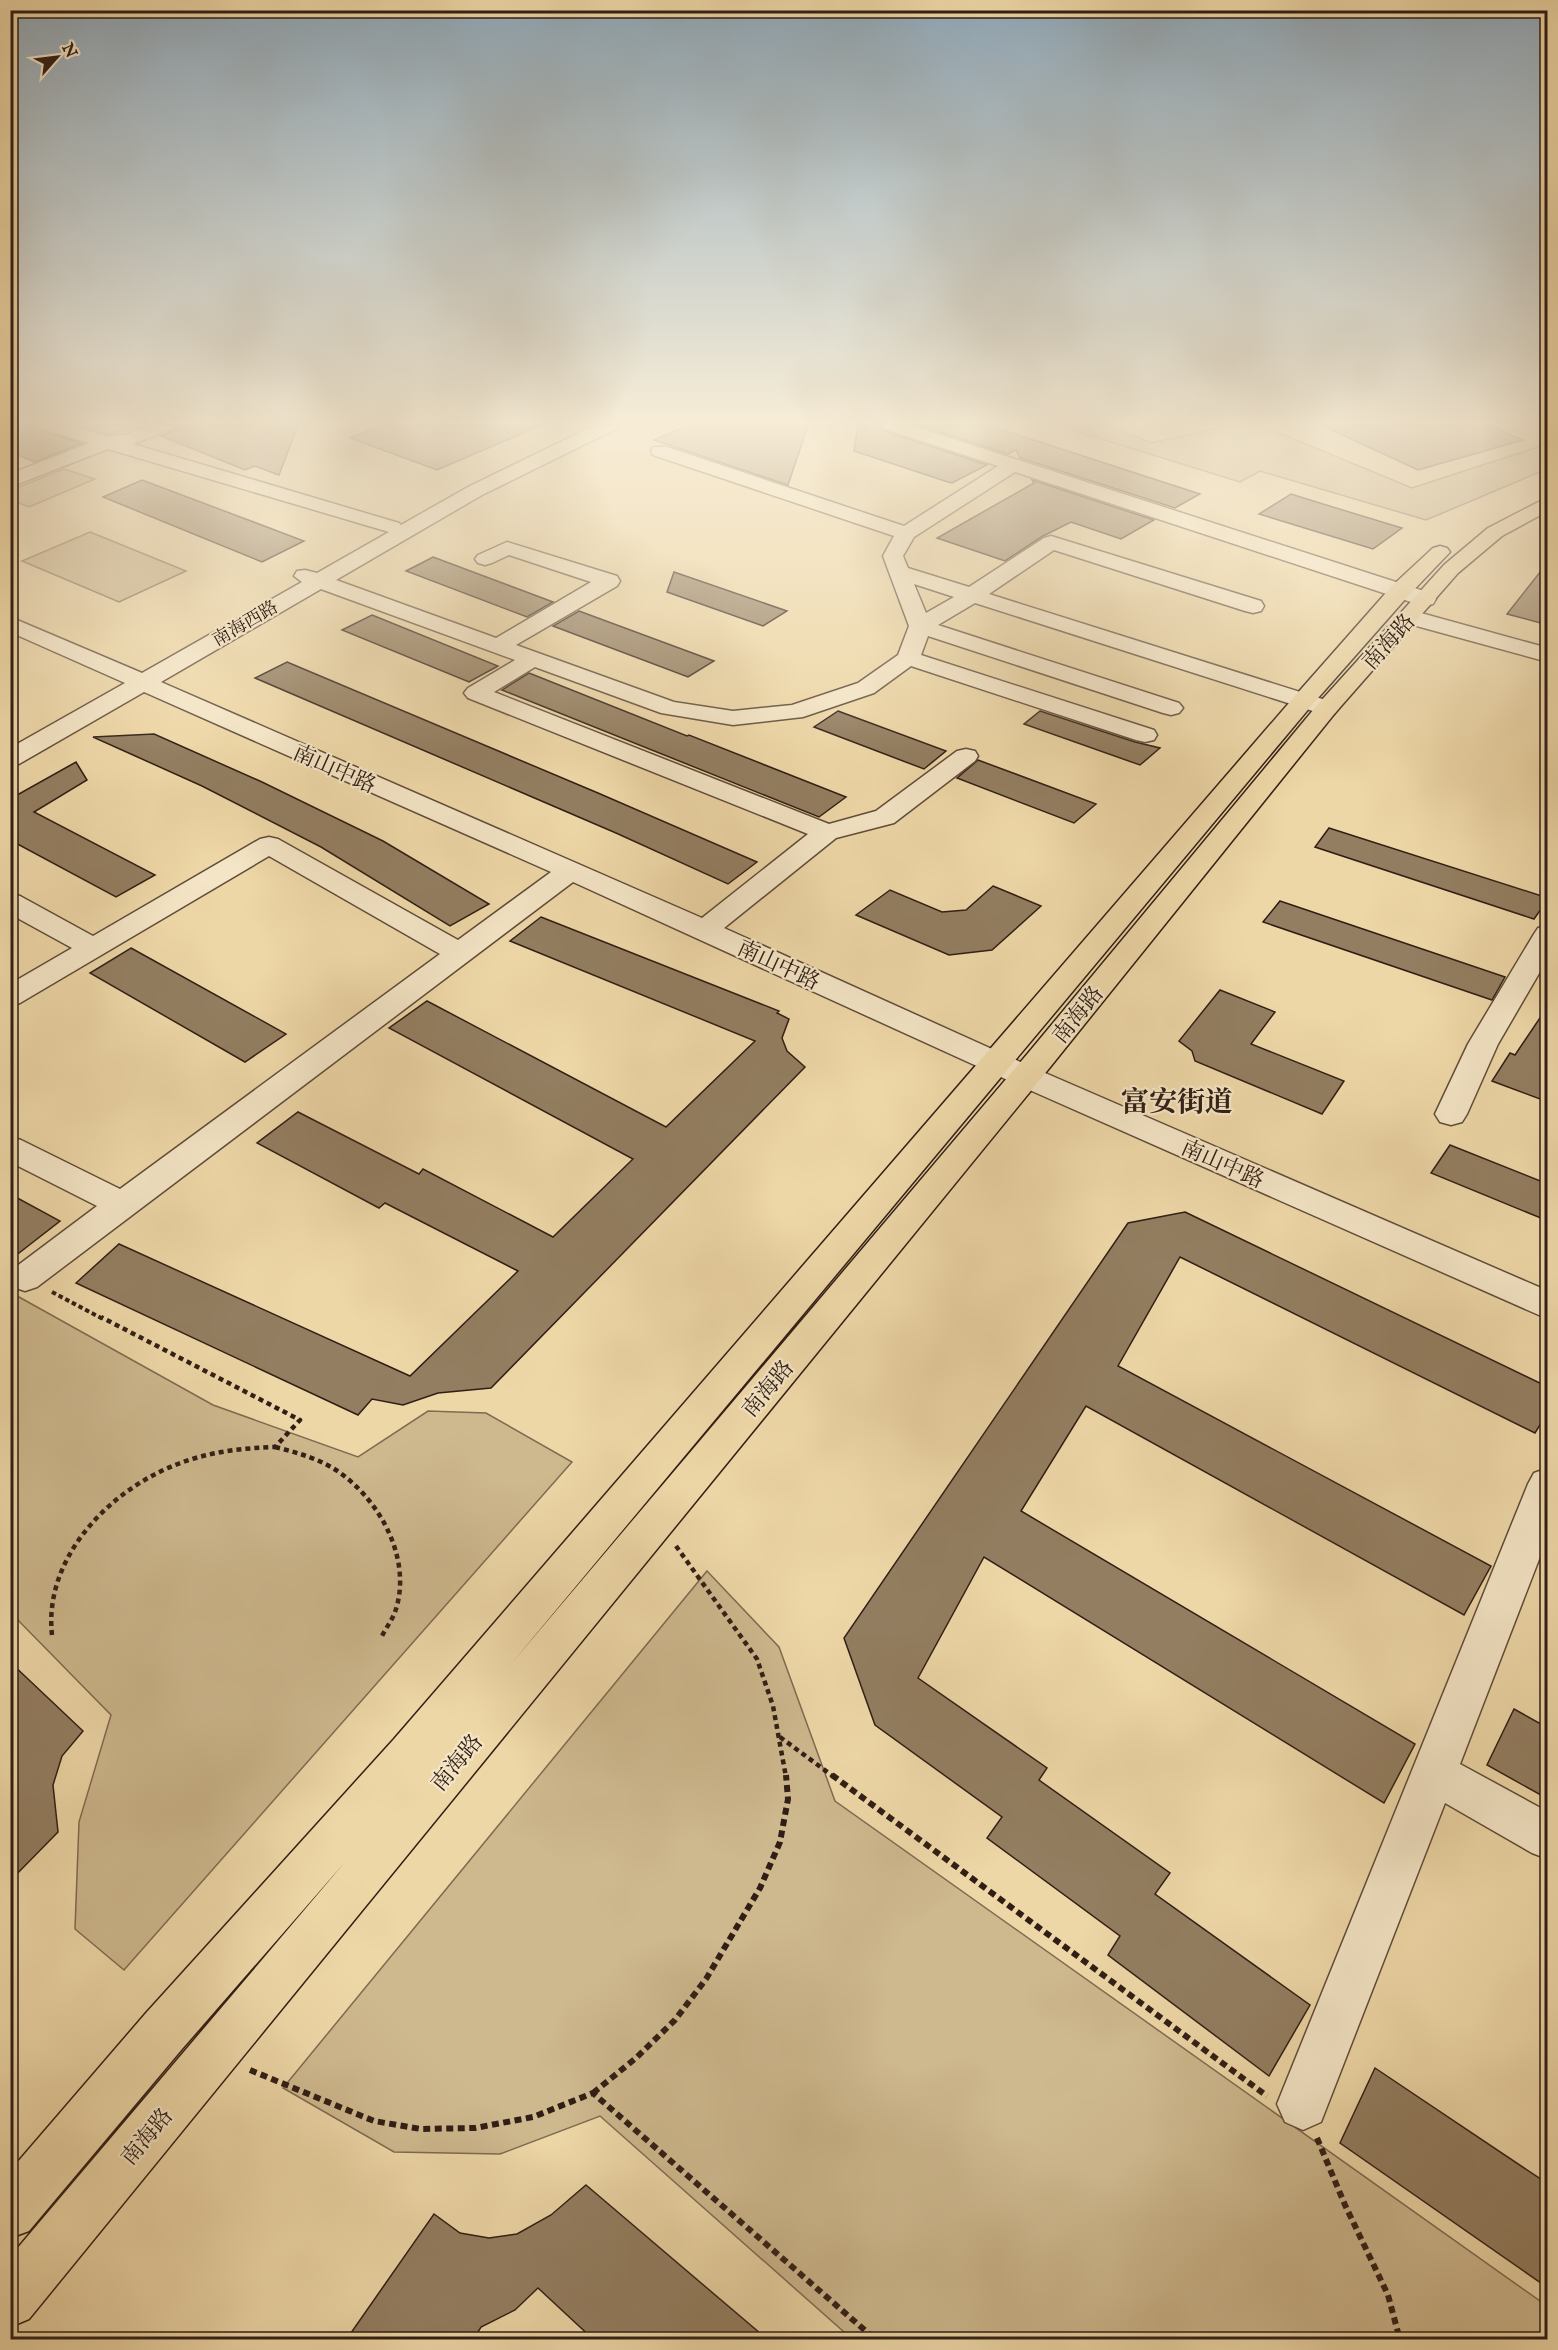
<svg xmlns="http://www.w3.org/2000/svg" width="1558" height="2350" font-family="'IM FELL English','Noto Serif SC',serif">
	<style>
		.green { fill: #ceb88e; stroke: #7f6b52; stroke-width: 1.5 }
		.building { fill: #937e61; stroke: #301e16; stroke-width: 1.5 }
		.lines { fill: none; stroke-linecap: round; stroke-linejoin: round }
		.minor-casing { stroke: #604c3a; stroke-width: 3 }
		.major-casing { stroke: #301e16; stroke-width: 3 }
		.path-far2 { stroke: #301e16; stroke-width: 4; stroke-dasharray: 4.5 3; stroke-linecap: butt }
		.path-far1 { stroke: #301e16; stroke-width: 4.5; stroke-dasharray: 5 4; stroke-linecap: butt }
		.path { stroke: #301e16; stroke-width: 6; stroke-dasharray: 7 4.5; stroke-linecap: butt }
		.minor { fill: #f4e5c6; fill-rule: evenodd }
		.major { fill: #eed7a7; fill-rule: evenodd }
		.labels { text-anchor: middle; stroke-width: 4.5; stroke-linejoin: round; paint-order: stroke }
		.far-street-label { font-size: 18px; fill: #301e16; stroke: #f4e5c6 }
		.street-label { font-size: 22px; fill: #301e16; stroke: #f4e5c6 }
		.district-label { font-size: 28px; font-weight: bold; fill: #301e16; stroke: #f4e5c6 }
	</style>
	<rect width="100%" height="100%" fill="#eed7a7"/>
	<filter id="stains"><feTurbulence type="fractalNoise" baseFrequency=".00333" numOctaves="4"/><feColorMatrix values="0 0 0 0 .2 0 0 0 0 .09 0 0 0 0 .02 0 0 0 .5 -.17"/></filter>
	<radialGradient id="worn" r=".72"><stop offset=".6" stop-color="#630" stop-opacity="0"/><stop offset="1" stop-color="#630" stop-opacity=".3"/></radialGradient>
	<g class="green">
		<polygon points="1056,425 1107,425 1151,443 1231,425 1260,425 1412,488 1547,444 1547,469 1426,520 1260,471 1240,482"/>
		<polygon points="64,469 95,479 29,507 11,500 11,490"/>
		<polygon points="90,532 186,571 119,602 22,561"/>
		<polygon points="10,1292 213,1405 358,1457 428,1411 486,1413 572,1462 124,1970 75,1929 79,1822 111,1715 11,1613"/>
		<polygon points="707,1571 779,1647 835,1801 1547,2306 1547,2339 852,2339 600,2116 500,2154 394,2152 283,2088"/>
	</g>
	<g class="building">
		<polygon points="19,425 37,425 41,431 82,443 35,462 13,453"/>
		<polygon points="78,425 128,425 129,428 108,435"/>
		<polygon points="177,425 298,425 279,475 255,466 245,470 161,436 173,431"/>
		<polygon points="381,425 542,425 437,470 350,438"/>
		<polygon points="689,425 808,425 788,485 654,440"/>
		<polygon points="858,425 880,425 884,431 987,465 952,483 948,482 854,451"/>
		<polygon points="918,425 987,425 1200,494 1175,508 1020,458 1016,450 1008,454"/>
		<polygon points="1321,425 1488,425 1523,440 1418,470"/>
		<polygon points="142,480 304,541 262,562 103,497"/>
		<polygon points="1032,480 1154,520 1121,539 1071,522 1043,536 1005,561 937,538 1034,483"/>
		<polygon points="1291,494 1323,504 1402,528 1373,549 1259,514"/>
		<polygon points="433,557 553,602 527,617 406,571"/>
		<polygon points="1548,562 1548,625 1507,614"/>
		<polygon points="674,572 787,611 763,626 667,592"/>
		<polygon points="579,611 714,661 688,677 553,626"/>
		<polygon points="372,615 498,666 469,682 342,630"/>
		<polygon points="287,662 598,793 757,862 728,884 616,833 255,678"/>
		<polygon points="529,673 687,736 689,735 846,797 819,817 502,690"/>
		<polygon points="838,711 946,751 924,769 814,727"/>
		<polygon points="1040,711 1135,742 1160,748 1140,765 1024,724"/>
		<polygon points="154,734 262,782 383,841 489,904 450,926 321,847 202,786 93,737"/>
		<polygon points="978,760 1096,804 1074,823 957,778"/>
		<polygon points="76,762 87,780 34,812 155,875 116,897 10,840 10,799"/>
		<polygon points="1329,828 1548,898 1548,899 1534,919 1315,847"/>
		<polygon points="993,886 1041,906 992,950 949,955 856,915 890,890 942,912 966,910"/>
		<polygon points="1280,901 1505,977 1492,1000 1263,922"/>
		<polygon points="541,917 779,1011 777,1013 789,1019 782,1038 787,1051 805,1067 491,1388 438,1393 403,1405 372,1399 358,1415 76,1283 119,1244 410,1376 518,1271 385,1203 379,1208 257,1143 298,1112 419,1174 423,1169 553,1237 633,1159 389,1028 427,1001 666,1127 755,1041 510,941"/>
		<polygon points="131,948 286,1034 245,1062 90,973"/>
		<polygon points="1220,990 1275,1012 1251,1044 1344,1081 1322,1114 1195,1061 1192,1051 1179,1041"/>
		<polygon points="1548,1006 1548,1102 1492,1081 1510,1053 1515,1055"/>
		<polygon points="1450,1145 1548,1184 1548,1221 1431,1173"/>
		<polygon points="10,1194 60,1221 10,1260"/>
		<polygon points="1185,1212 1548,1387 1548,1412 1535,1433 1180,1257 1118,1366 1491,1566 1464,1615 1086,1406 1021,1511 1415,1744 1384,1803 984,1557 918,1678 1047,1768 1039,1780 1170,1873 1155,1894 1310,2005 1269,2076 1108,1955 1120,1936 987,1838 1002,1817 875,1725 844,1638 1128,1223"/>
		<polygon points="10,1662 83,1731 62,1756 53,1785 58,1832 10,1881"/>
		<polygon points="1514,1709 1548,1728 1548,1799 1487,1765"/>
		<polygon points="1375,2068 1548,2184 1548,2288 1340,2143"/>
		<polygon points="586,2185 768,2340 594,2340 538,2288 515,2310 481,2327 473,2340 346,2340 434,2214 460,2233 489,2238 517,2234 551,2215"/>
	</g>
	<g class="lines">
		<g class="minor-casing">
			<g id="minor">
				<path d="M39,425H69L108,437L128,434L149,425H175L172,429L133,444L399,523L401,525L468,487L595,425H619L616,429L482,495L336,580L496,638L591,582L509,555L492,563L485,565L478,563L475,559L478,555L507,542L617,576L620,581L617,586L516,645L674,702L733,711L792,705L858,683L898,655L909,626L883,556L894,536L653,455L651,451L653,447H667L904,526L998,466L885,429L882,425H910L1433,594L1436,599L1433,604L1425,606L1417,604L1015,472L914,537L903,556L908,568L969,587L1044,538L1051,536L1261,601L1264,606L1261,611L1253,613L1245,611L1054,550L989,594L1335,703L1339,708L1335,713L1327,715L1319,713L975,603L938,625L1179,703L1183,708L1179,713L1171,715L1163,713L928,636L921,655L1154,730L1157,735L1154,740L1145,742L1136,740L911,666L874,693L803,717L733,725L661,713L535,667L494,692L829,824L876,811L957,751L966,749L975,751L978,756L975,761L894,823L836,838L724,928L1036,1069L1548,1291V1319L1014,1083L573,882L37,1287L25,1291L13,1287L10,1273L13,1269L97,1206L10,1162V1137L21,1140L120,1189L440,954L269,856L20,1003L10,1006V984L72,948L10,914V894L20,896L93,936L260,839L269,837L278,839L458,940L551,872L144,692L19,764L10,766V748L125,683L10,632V617L142,673L302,582L294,576L297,571L305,570L317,573L389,532L108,449L10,487V474L89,443L42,429ZM914,584L954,597L926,613ZM321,589L515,660L468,688L464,693L468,698L808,834L702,918L161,682Z"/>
				<polygon points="1410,610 1548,648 1548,662 1402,622 1399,617 1402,612"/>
				<polygon points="1548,926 1548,958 1498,1044 1467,1114 1462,1122 1451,1125 1440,1122 1435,1114 1468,1044 1534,934 1538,928"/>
				<polygon points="1548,1468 1548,1536 1460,1764 1548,1812 1548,1859 1532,1853 1445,1803 1321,2122 1303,2130 1285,2122 1277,2104 1528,1484 1534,1473"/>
			</g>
		</g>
		<g class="major-casing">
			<polygon id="major" points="1548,497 1548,511 1502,536 1458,573 1335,713 1051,1066 29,2319 10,2327 10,2257 345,1862 182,2049 29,2231 10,2238 10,2171 146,2013 394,1739 1295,696 1392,586 1433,548 1440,546 1447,548 1450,552 1408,596 1311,706 511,1664 1029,1052 1319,703 1444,565 1488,528"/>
		</g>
		<polyline class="path-far2" points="52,1292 103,1319"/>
		<g class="path-far1">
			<path d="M275,1447C295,1452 313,1457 331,1467C377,1494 414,1558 395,1612C392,1620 386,1628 382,1636"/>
			<polyline points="676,1546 757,1659 773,1706 786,1777"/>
			<path d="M52,1635C43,1554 116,1483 189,1460C217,1451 245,1448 275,1447L300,1420L101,1317"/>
			<polyline points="780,1737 834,1777"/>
		</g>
		<g class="path">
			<polyline points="832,1775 1267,2096"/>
			<polyline points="250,2070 374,2121 421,2129 475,2128 533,2117 593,2093 876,2340"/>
			<polyline points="593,2093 636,2058 675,2020 706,1979 760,1888 780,1842 788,1799 786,1775"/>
			<polyline points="1317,2138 1345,2205 1388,2295 1400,2340"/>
		</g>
		<use href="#minor" class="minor"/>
		<use href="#major" class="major"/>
	</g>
	<linearGradient id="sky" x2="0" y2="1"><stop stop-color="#90a9ba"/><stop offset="0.56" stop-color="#f7edd7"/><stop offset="1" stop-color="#f7edd7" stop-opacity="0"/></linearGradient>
	<rect width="1558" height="754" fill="url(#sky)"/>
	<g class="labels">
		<g class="far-street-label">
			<text transform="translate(245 623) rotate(-30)" y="6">南海西路</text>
		</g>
		<g class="street-label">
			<text transform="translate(1388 641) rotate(-48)" y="8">南海路</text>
			<text transform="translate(335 768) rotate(24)" y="8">南山中路</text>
			<text transform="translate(779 964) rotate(25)" y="8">南山中路</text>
			<text transform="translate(1077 1014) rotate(-51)" y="8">南海路</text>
			<text transform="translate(1223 1163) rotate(24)" y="8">南山中路</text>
			<text transform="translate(767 1388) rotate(-50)" y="8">南海路</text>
			<text transform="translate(456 1762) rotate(-50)" y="8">南海路</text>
			<text transform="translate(146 2136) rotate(-50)" y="8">南海路</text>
		</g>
		<g class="district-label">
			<text x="1177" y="1111">富安街道</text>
		</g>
	</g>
	<rect width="1558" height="2350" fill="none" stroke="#eed7a7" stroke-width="36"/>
	<rect x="12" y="12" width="1534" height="2326" fill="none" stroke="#301e16" stroke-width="3"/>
	<rect x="18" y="18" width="1522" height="2314" fill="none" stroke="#301e16" stroke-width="1.5"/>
	<g transform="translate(57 57) rotate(62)" stroke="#f4e5c6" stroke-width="4.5" paint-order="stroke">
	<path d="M0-4.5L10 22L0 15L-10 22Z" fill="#301e16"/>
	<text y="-9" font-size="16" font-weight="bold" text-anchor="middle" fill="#301e16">N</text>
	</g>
	<rect width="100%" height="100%" filter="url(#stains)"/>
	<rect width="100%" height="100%" fill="url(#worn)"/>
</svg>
